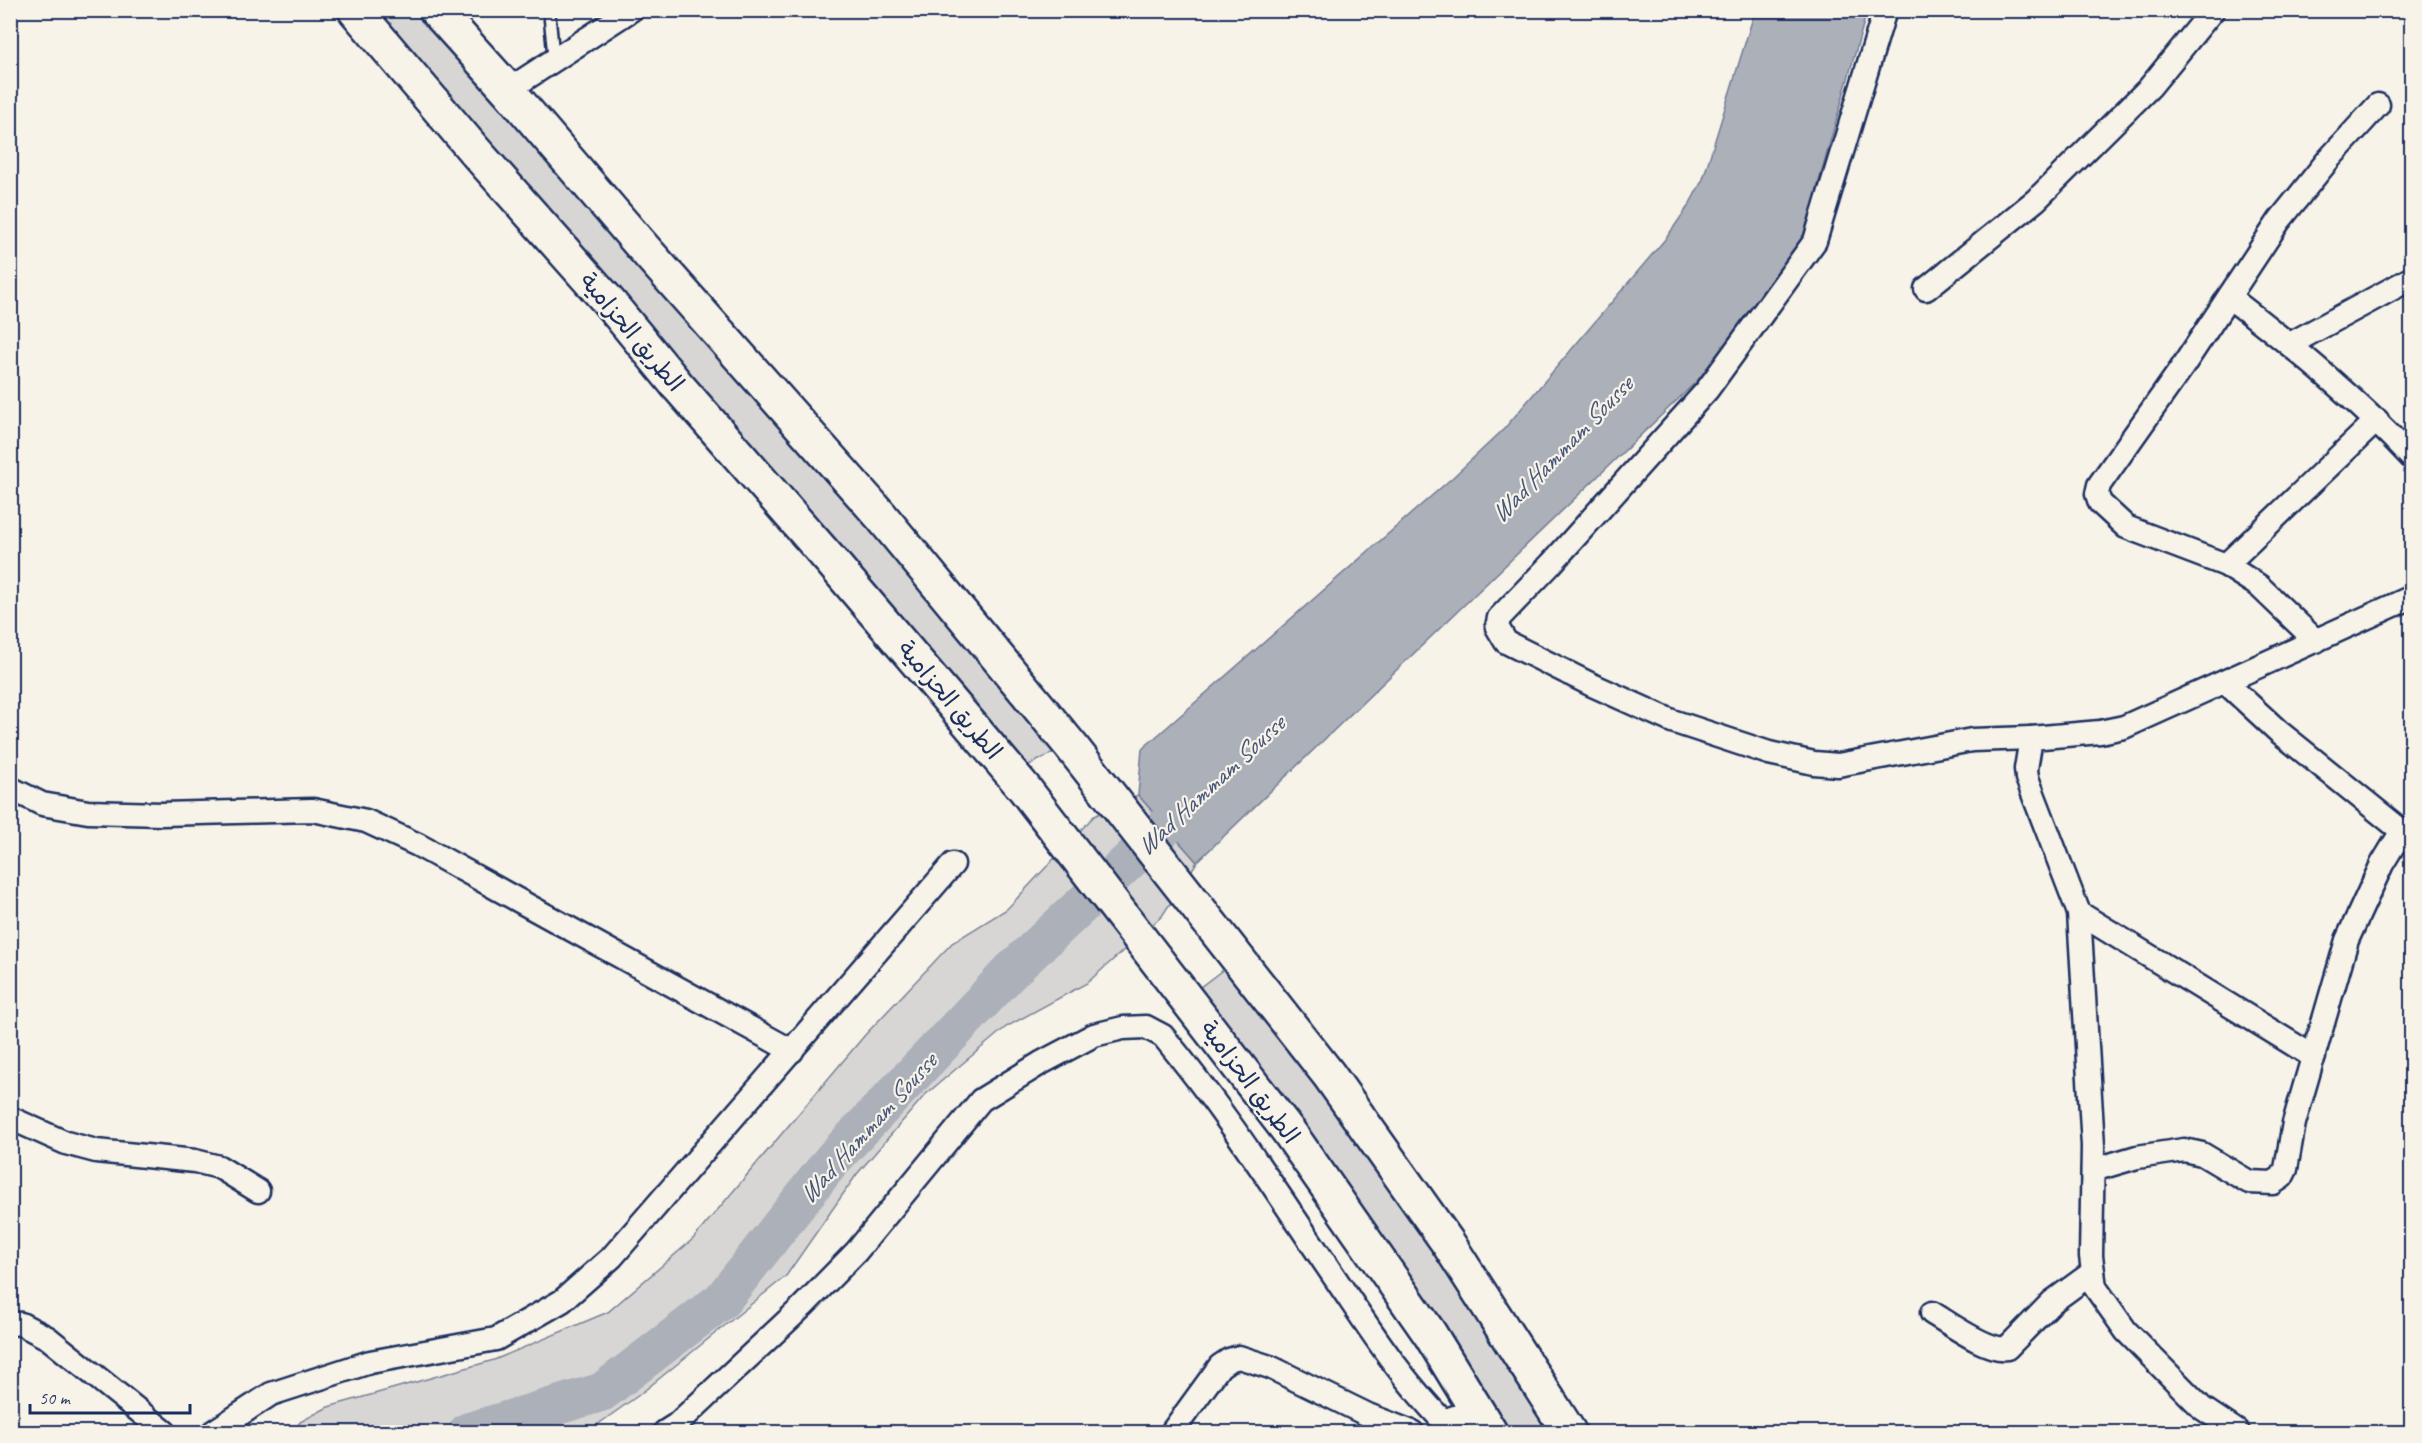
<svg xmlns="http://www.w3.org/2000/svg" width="2422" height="1443" font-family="Caveat,'Playpen Sans Arabic',sans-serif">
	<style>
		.green { fill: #d7d6d4; stroke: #798299; stroke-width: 1.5 }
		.water { fill: #acb0b9; stroke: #727c95; stroke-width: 1.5 }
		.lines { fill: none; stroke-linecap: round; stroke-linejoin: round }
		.river { stroke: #acb0b9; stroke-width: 39 }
		.service-casing { stroke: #1b2f5e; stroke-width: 15 }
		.minor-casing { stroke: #1b2f5e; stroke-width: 27 }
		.trunk-casing { stroke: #1b2f5e; stroke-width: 38 }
		.service { stroke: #f7f3e8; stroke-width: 10 }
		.minor { stroke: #f7f3e8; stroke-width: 22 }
		.trunk { stroke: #f7f3e8; stroke-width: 33 }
		.labels { text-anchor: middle; stroke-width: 4.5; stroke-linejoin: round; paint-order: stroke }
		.street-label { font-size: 24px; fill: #1b2f5e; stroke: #f7f3e8 }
		.water-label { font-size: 26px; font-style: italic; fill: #465679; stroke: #f7f3e8 }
	</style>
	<rect width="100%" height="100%" fill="#f7f3e8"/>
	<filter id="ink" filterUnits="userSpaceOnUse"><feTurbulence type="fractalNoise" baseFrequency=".0167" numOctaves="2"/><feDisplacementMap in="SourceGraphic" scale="12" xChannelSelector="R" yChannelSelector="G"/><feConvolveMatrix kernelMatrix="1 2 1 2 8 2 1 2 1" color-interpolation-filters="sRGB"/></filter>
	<g filter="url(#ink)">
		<g class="green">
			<polygon points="372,11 417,11 522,124 947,615 1059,750 1023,768"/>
			<polygon points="1138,795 1197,862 1162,916 1087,983 1006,1027 925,1095 857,1174 786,1276 639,1395 587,1432 293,1432 300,1422 328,1407 494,1360 608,1312 693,1239 865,1035 952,943 1007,909 1094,816"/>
			<polygon points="1229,965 1426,1236 1551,1432 1509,1432 1491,1402 1395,1260 1199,988"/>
		</g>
		<polygon class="water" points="1755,11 1867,11 1803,238 1698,380 1197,862 1138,795 1142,749 1452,478 1504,429 1667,237 1689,205 1703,179"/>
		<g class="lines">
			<polyline class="river" points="468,1432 602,1392 722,1300 833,1159 1012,970 1204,791"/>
			<g class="service-casing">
				<polyline id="service" points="549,10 554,61"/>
			</g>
			<g class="minor-casing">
				<g id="minor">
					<polyline points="1885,10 1815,241 1707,390 1551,564 1499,618 1497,627 1506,642 1590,684 1672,721 1769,753 1814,763 1838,765 1972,740 2031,738"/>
					<polyline points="508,90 631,10"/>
					<polyline points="1926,289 2036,200 2150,87 2213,10"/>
					<path d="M2229,297C2294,347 2356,398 2412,458"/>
					<polyline points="2290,344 2412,278"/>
					<polyline points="2226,565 2377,420"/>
					<polyline points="2316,641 2259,586 2226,565 2126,527 2100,503 2097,494 2099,485 2181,369 2279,221 2328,160 2378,105"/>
					<polyline points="10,788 42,804 88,812 162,814 313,810 366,821 418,845 792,1051"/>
					<polyline points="2079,913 2314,1057"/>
					<polyline points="10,1118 66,1143 96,1151 195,1161 219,1167 258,1191"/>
					<polyline points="2093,1170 2137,1157 2184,1150 2202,1154 2249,1182 2273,1183 2282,1177 2286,1169 2294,1123 2347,940 2382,864 2402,831 2278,731 2225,682"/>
					<path d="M1932,1313C1949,1323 1988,1352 2007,1348L2052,1302L2093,1272"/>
					<polyline points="10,1323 21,1324 48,1338 165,1432"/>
					<polyline points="213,1432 271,1394 370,1362 496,1339 562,1301 612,1257 953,864"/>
					<path d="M665,1432L676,1425L803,1306L856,1252L981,1100L1041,1063L1094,1035L1123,1028L1146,1027L1163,1036C1231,1118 1286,1207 1346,1294C1377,1340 1404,1381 1443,1421L1476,1410"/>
					<polyline points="1172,1432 1220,1366 1229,1360 1239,1357 1270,1367 1368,1415 1412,1432"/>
					<polyline points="2238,1432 2202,1408 2126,1331 2095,1287 2091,1256 2093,1146 2079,913 2027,778 2026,769 2031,738 2100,732 2124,727 2412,597"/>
				</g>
			</g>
			<g class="trunk-casing">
				<g id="trunk">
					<polyline points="355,10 474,150 608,301 677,385 831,561 1024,788 1289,1132 1430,1334 1490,1432"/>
					<polyline points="436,10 508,90 640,244 881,516 1071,746 1329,1075 1448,1243 1569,1432"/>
				</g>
			</g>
			<use href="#service" class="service"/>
			<use href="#minor" class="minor"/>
			<use href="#trunk" class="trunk"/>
		</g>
	</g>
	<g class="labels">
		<g class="street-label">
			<text transform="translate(632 332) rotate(50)" y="8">الطريق الحزامية</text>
			<text transform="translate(950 700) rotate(50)" y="8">الطريق الحزامية</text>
			<text transform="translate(1250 1082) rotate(53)" y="8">الطريق الحزامية</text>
		</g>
		<g class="water-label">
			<text transform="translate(1561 449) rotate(-46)" y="9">Wad Hammam Sousse</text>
			<text transform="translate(1210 785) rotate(-43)" y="9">Wad Hammam Sousse</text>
			<text transform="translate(867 1128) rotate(-48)" y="9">Wad Hammam Sousse</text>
		</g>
	</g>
	<rect width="2422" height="1443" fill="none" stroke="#f7f3e8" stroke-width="36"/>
	<rect x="18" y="18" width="2386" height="1407" fill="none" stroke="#1b2f5e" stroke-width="2" filter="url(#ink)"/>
	<path d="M30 1404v9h160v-9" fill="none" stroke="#1b2f5e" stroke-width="3"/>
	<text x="39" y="1404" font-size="18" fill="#1b2f5e" stroke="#f7f3e8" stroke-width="4.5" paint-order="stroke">50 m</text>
</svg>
